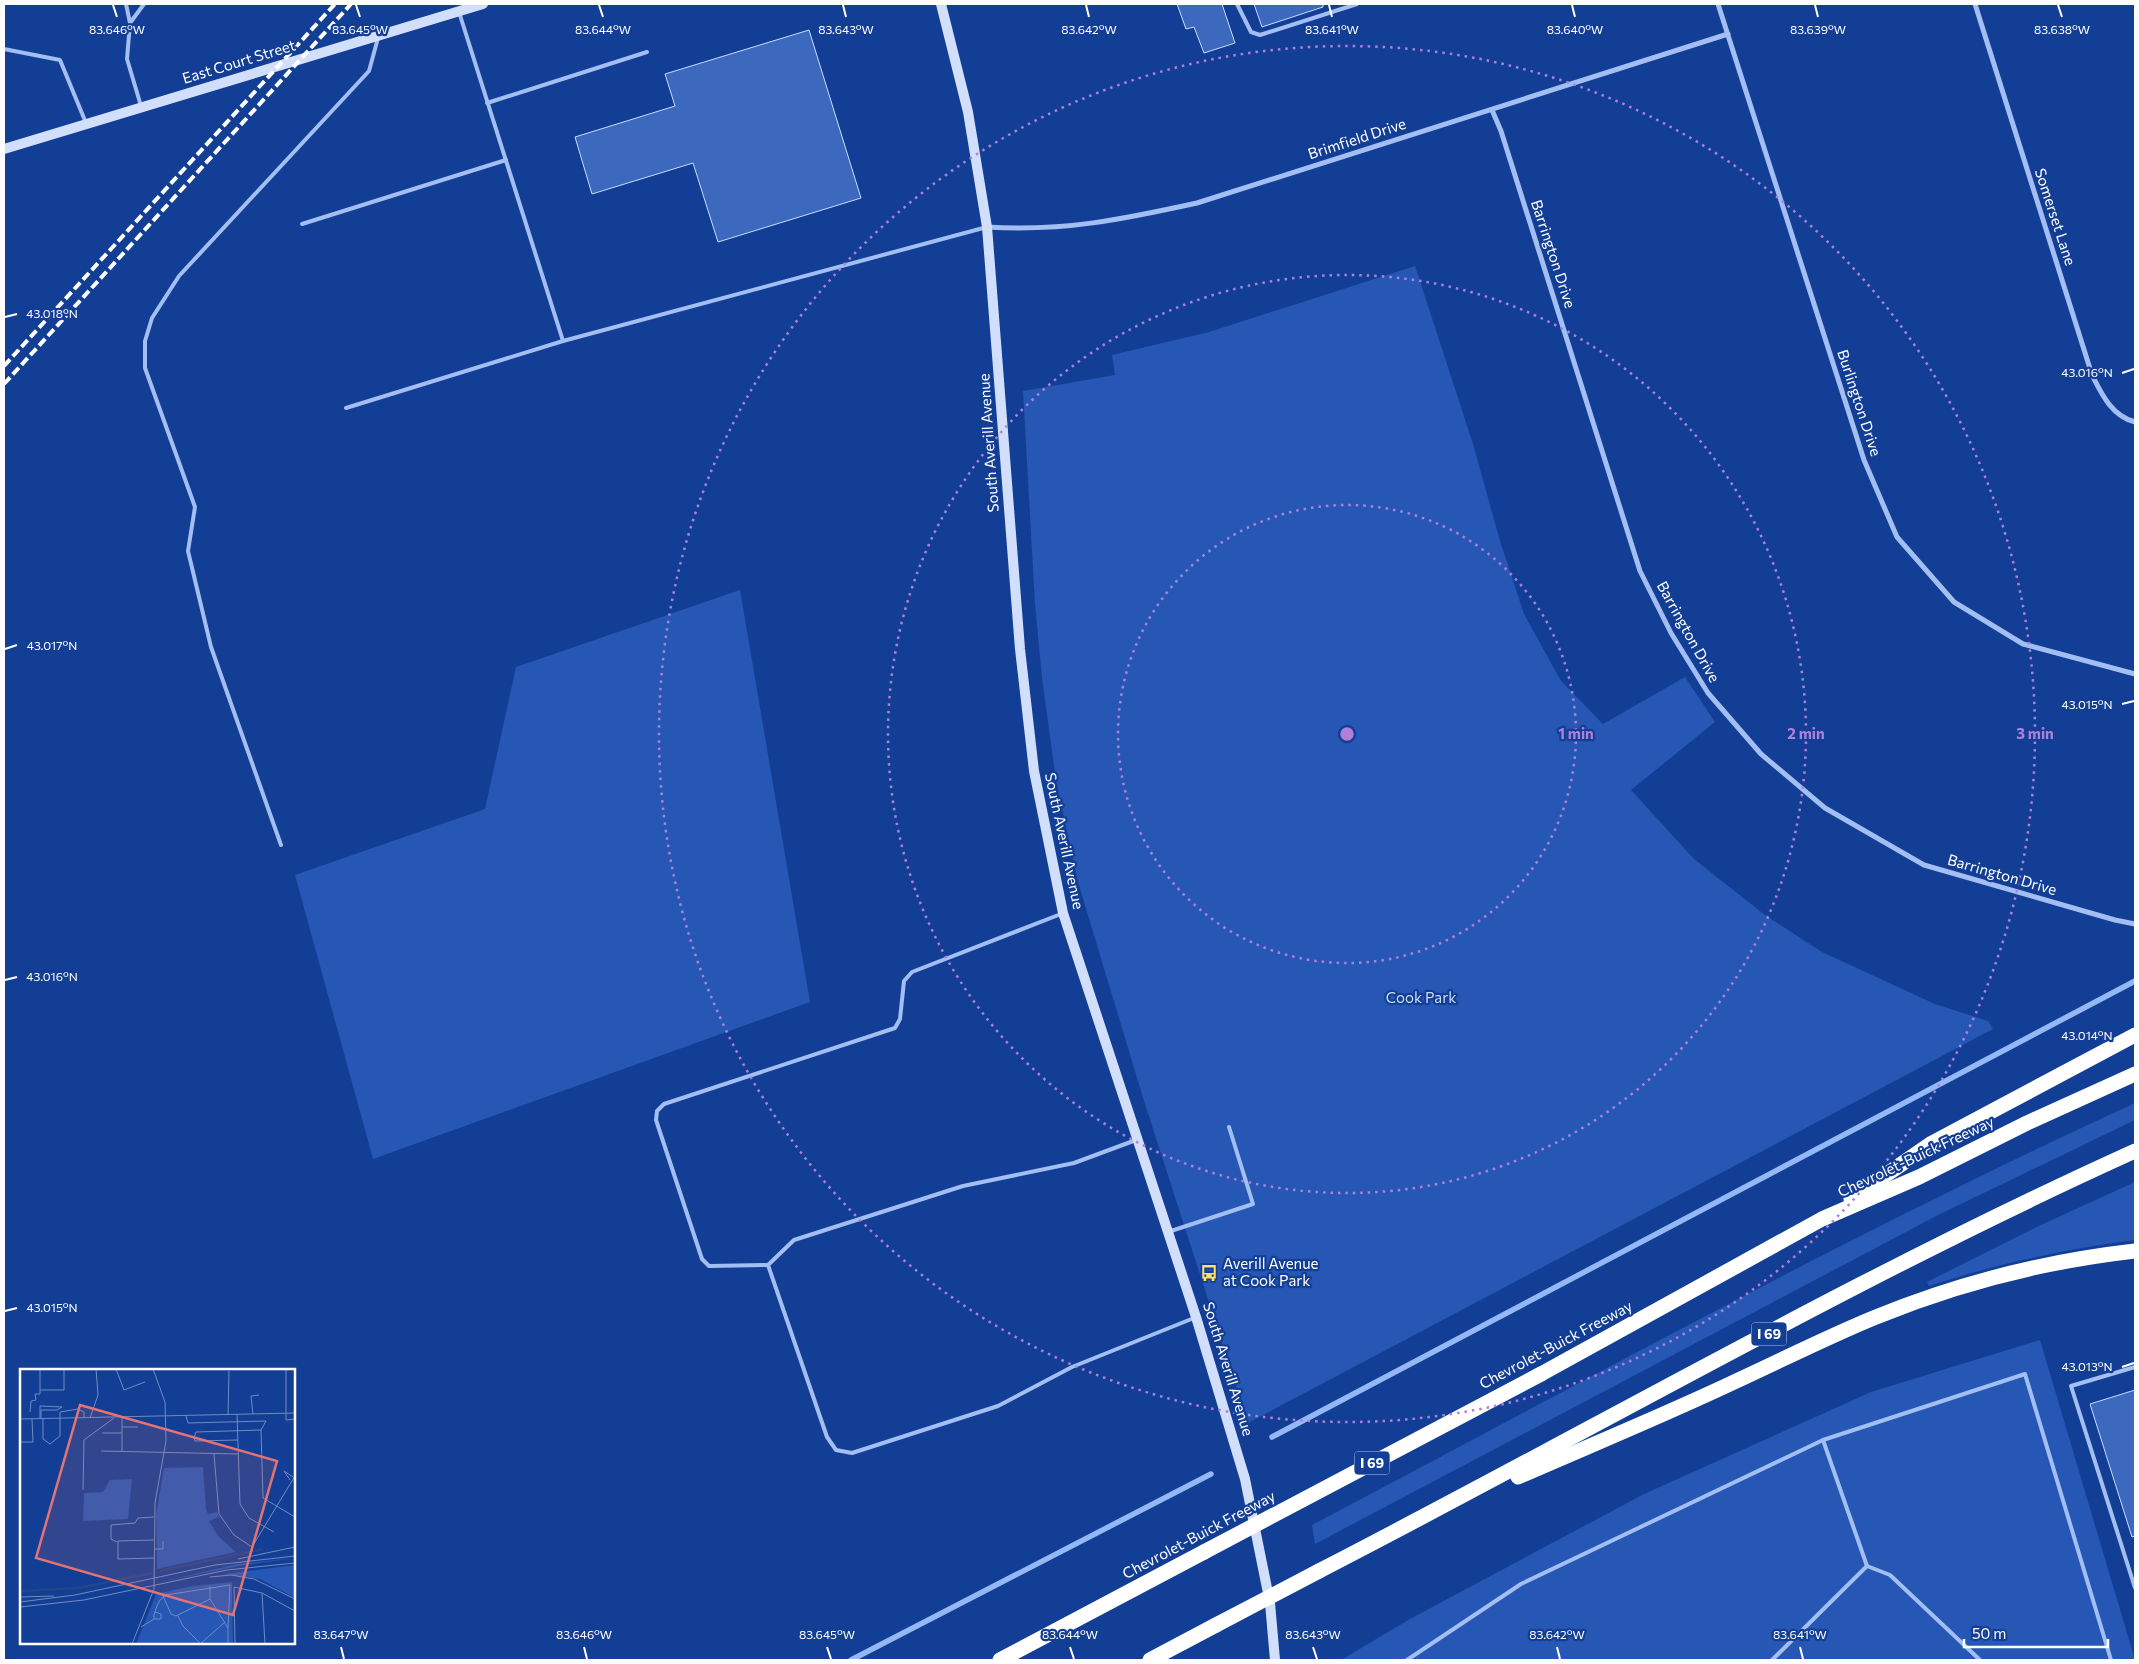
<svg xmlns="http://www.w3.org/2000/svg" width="2139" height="1664" font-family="Commissioner,sans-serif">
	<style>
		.green { fill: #2657b4 }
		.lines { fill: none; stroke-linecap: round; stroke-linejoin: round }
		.stream { stroke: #94b7f5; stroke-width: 5.5 }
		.building { fill: #3c68bd; stroke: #cadcfd }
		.lane { stroke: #a2bef2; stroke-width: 4 }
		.street { stroke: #a2bef2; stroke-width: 5 }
		.secondary { stroke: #d1dffc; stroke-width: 10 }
		.highway { stroke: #fff; stroke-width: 15 }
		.rail { stroke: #fff; stroke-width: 4; stroke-dasharray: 9 4; stroke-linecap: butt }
		.highway-bridge { stroke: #fff; stroke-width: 15 }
		.ticks { fill: none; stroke: #fff; stroke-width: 2 }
		.ring { fill: none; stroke: #b080d9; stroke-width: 2.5; stroke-dasharray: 2.5 5 }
		.labels { text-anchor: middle; stroke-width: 4.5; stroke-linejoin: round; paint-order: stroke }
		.shield { fill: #133e95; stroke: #b8c5df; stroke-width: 1 }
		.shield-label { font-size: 14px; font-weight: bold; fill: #fff }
		.street-label { font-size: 15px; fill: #fff; stroke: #133e95 }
		.park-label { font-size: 15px; fill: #cadcfd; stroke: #133e95 }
		.poi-label { font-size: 15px; fill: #fff; stroke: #133e95; text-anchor: start }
		.inset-river { fill: none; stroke: #264587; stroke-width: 2.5 }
		.inset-road { fill: none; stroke: #718bbf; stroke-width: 1 }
		.view { fill: #e47373; fill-opacity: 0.15; stroke: #e47373; stroke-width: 2.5 }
		.inset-edge { fill: none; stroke: #fff; stroke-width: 2.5 }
		.ticks-label { font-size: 12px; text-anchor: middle; fill: #fff; stroke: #133e95; stroke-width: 4.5; stroke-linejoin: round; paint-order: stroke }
		.centre { fill: #b080d9; stroke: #133e95; stroke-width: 2.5 }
		.ring-label { font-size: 15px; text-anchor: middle; font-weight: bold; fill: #b080d9; stroke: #133e95; stroke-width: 4.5; stroke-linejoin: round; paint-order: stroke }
	</style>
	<rect width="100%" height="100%" fill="#133e95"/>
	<g class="green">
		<polygon points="1415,266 1473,444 1500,541 1524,614 1561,681 1603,724 1685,677 1715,722 1631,790 1694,859 1765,915 1822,952 1935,1004 1988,1021 1993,1029 1248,1423 1144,1101 1078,882 1056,780 1042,678 1035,604 1023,391 1115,375 1112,355 1209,332"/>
		<polygon points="740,590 810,1002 373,1159 295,875 485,809 516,667"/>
		<path d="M2135,1103V1120L1940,1214L1315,1544L1312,1525C1585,1381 1855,1231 2135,1103Z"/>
		<path d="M2135,1182V1240C2065,1249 1996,1264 1929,1286L1927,1282L2043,1224Z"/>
		<polygon points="2040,1340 2135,1660 1341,1660 1410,1619 1644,1494 1871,1392"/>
	</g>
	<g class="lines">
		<g class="stream">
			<polyline points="1272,1437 2135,981"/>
			<polyline points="851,1660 1211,1474"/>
		</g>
	</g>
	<g class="building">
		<polygon points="1177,4 1222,4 1235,43 1204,53 1194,27 1186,29"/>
		<polygon points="1254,4 1323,4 1323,7 1262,27"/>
		<polygon points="809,30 861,198 718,242 693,163 592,194 575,137 675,106 665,74"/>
		<polygon points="2135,1390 2135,1536 2132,1537 2090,1404"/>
	</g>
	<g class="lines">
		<g class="lane">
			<polyline points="126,4 130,23 127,59 141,106"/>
			<polyline points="1237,4 1251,32 1260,35 1357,4"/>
			<polyline points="459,12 563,341"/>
			<polyline points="130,23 144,4"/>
			<polyline points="4,49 60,60 86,123"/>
			<polyline points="487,103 647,52"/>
			<polyline points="302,224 506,160"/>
			<polyline points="346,408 563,341 987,227"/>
			<polyline points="281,845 211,647 188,551 195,507 145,368 145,341 152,318 179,276 369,71 378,38"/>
			<polyline points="1136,1140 1074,1163 963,1186 794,1240 768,1265 827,1437 836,1450 852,1453 998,1406 1072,1367 1194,1318"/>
			<polyline points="1168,1232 1253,1204 1229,1127"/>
			<polyline points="768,1265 709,1266 702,1259 656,1120 657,1111 664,1104 895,1028 900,1019 904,981 912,972 1061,914"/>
			<polyline points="2135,1367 2071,1386 2135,1588"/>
			<polyline points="1823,1440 1867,1566 1890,1575 1980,1660"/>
			<polyline points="1407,1660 1521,1584 1823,1440 2025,1374 2111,1660"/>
			<polyline points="1772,1660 1867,1566"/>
		</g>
		<g class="street">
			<polyline points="1718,4 1864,460 1897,537 1954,602 2023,644 2135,674"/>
			<path d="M1975,4L2092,375C2102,395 2112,416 2135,422"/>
			<polyline points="1492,110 1501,131 1640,571 1671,633 1708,693 1761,754 1825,808 1924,865 2115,920 2135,924"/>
			<path d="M987,227C1063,232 1124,219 1197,203L1728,34"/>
		</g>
		<g class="secondary">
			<polyline points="941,4 968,112 987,227 1020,649 1034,771 1063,913 1196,1317 1245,1479 1270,1603 1275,1660"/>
			<polyline points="4,149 483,4"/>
		</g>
		<g class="highway">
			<polyline points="1851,1199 1932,1143 2135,1035"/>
			<polyline points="1541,1374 1822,1219 1919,1177 2027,1123 2135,1074"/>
			<path d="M1518,1477C1589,1446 1662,1416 1732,1383C1780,1361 1827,1337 1876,1317C1959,1283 2047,1261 2135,1251"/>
			<path d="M1319,1571C1591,1431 1856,1277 2135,1151"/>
			<polyline points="1000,1660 1204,1552"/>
			<polyline points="1150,1660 1216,1625"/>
		</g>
		<g class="rail">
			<polyline points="4,366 335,4"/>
			<polyline points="4,384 351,4"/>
		</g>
		<g class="highway-bridge">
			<polyline points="1204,1552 1541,1374"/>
			<polyline points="1216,1625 1319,1571"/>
		</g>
	</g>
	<path class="ticks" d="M113,5L117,17M356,5L360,17M599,5L603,17M843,5L846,17M1086,5L1089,17M1329,5L1332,17M1572,5L1575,17M1815,5L1818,17M2058,5L2062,17M5,317L17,314M2122,373L2134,369M5,649L17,645M2122,704L2134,701M5,980L17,977M2122,1036L2134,1032M5,1311L17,1308M2122,1367L2134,1363M341,1647L344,1659M584,1647L587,1659M827,1647L831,1659M1070,1647L1074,1659M1313,1647L1317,1659M1557,1647L1560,1659M1800,1647L1803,1659"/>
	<g class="ring">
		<circle cx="1347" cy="734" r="229"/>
		<circle cx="1347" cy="734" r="459"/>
		<circle cx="1347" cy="734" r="688"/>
	</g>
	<defs>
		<g id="bus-bare" transform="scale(1.35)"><path d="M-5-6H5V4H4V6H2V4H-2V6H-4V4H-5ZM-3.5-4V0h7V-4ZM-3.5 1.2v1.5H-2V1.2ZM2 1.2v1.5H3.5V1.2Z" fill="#ffe264" stroke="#133e95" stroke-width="2.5" paint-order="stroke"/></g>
	</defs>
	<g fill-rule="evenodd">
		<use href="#bus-bare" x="1209" y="1273"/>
	</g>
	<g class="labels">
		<g class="shield">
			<rect x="1751.5" y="1322.5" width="35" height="23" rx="4"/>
			<rect x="1354.5" y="1451.5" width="35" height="23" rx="4"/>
		</g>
		<g class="shield-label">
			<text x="1769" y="1339">I 69</text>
			<text x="1372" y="1468">I 69</text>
		</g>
		<g class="street-label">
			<text transform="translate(239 62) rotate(-17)" y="5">East Court Street</text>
			<text transform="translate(1357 139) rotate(-18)" y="5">Brimfield Drive</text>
			<text transform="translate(2055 217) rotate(72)" y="5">Somerset Lane</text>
			<text transform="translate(1553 254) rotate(72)" y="5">Barrington Drive</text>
			<text transform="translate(1859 403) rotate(72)" y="5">Burlington Drive</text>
			<text transform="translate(989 443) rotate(-94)" y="5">South Averill Avenue</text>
			<text transform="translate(1688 632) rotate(61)" y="5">Barrington Drive</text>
			<text transform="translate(1064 841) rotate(78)" y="5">South Averill Avenue</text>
			<text transform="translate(2002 875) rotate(16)" y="5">Barrington Drive</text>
			<text transform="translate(1916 1157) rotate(-25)" y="5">Chevrolet-Buick Freeway</text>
			<text transform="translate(1556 1345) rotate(-28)" y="5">Chevrolet-Buick Freeway</text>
			<text transform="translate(1228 1369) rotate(73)" y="5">South Averill Avenue</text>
			<text transform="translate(1199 1535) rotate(-28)" y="5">Chevrolet-Buick Freeway</text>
		</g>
		<g class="park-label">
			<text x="1421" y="1003">Cook Park</text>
		</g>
		<g class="poi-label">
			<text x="1223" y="1269">Averill Avenue<tspan x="1223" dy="17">at Cook Park</tspan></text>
		</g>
	</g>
	<g transform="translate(20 1369)">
		<rect width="275" height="275" fill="#133e95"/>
		<path d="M183,98L186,140L188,145L197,143L199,148L189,152L198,167L216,183L137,200L136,146L144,99ZM112,110L108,150L63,152L64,124L83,123L90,111ZM275,189L219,197L140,213L217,195ZM275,196V229L240,210L203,205ZM212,213L213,275H116L136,225L172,217Z" fill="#2657b4"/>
		<path class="inset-river" d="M139,202L243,180M0,222L58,219L132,204"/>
		<path class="inset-road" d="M20,0V21M96,0L104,21L125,13M266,0V51L275,50M10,43L11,32L16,31L15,25H20V21H44V0M217,45L220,135L229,149L254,163M233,45L231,27L239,26M208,46L209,2M166,47L168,54L246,52L241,61M70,49L78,26L76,0M102,49V82M0,50L275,44M20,50V37L42,38L37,41H21V50M23,50V70L30,75L40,67V43L58,40L64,43V49M102,58H118M241,61L243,129L275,148M82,64H102M218,71L175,72L174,69L176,63L241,61M0,73H13L12,50M81,82L218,85M194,85L199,145L214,166L232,178L275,107M270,111L264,102L273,108M63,121L64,71L94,49M134,171L98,172V190L135,189M97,173L91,170V156L115,154L118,149L134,148M135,180H143V172M218,190L275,178M190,208L211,206L234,210L275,230M190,217V230L208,259V275M143,227L151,245L156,247L190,230M0,228L34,227M0,233L55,226L195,196L275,187M0,238L64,231L207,201L275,194M135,243L141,245V250H134V246L137,237L140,231L146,226L210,216L208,259M158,247L163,257L180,274M121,258L134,250M112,275L134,220L135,134L146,72L145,33L133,0M180,275L205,253M215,275L214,218L242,224M245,275L242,224L275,242"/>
		<path class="view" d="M60,36L257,92L213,246L16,189Z"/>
		<rect width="275" height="275" class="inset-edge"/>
	</g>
	<g class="ticks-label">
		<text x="117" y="34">83.646°W</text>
		<text x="360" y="34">83.645°W</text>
		<text x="603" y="34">83.644°W</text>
		<text x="846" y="34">83.643°W</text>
		<text x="1089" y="34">83.642°W</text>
		<text x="1332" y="34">83.641°W</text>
		<text x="1575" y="34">83.640°W</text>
		<text x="1818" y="34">83.639°W</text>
		<text x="2062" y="34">83.638°W</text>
		<text x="52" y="318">43.018°N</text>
		<text x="2087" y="377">43.016°N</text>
		<text x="52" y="650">43.017°N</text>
		<text x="2087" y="709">43.015°N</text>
		<text x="52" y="981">43.016°N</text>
		<text x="2087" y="1040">43.014°N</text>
		<text x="52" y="1312">43.015°N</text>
		<text x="2087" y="1371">43.013°N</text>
		<text x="341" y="1639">83.647°W</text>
		<text x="584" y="1639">83.646°W</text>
		<text x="827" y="1639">83.645°W</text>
		<text x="1070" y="1639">83.644°W</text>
		<text x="1313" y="1639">83.643°W</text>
		<text x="1557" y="1639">83.642°W</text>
		<text x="1800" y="1639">83.641°W</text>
	</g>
	<circle cx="1347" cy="734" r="8" class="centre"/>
	<g class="ring-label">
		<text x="1576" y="739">1 min</text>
		<text x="1806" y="739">2 min</text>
		<text x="2035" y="739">3 min</text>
	</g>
	<rect width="2139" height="1664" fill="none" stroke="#ffffff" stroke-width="10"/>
	<path d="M1964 1639v8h144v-8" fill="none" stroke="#ffffff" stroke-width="2.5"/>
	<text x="1972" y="1639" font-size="15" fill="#ffffff" stroke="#133e95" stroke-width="4" paint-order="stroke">50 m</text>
</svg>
